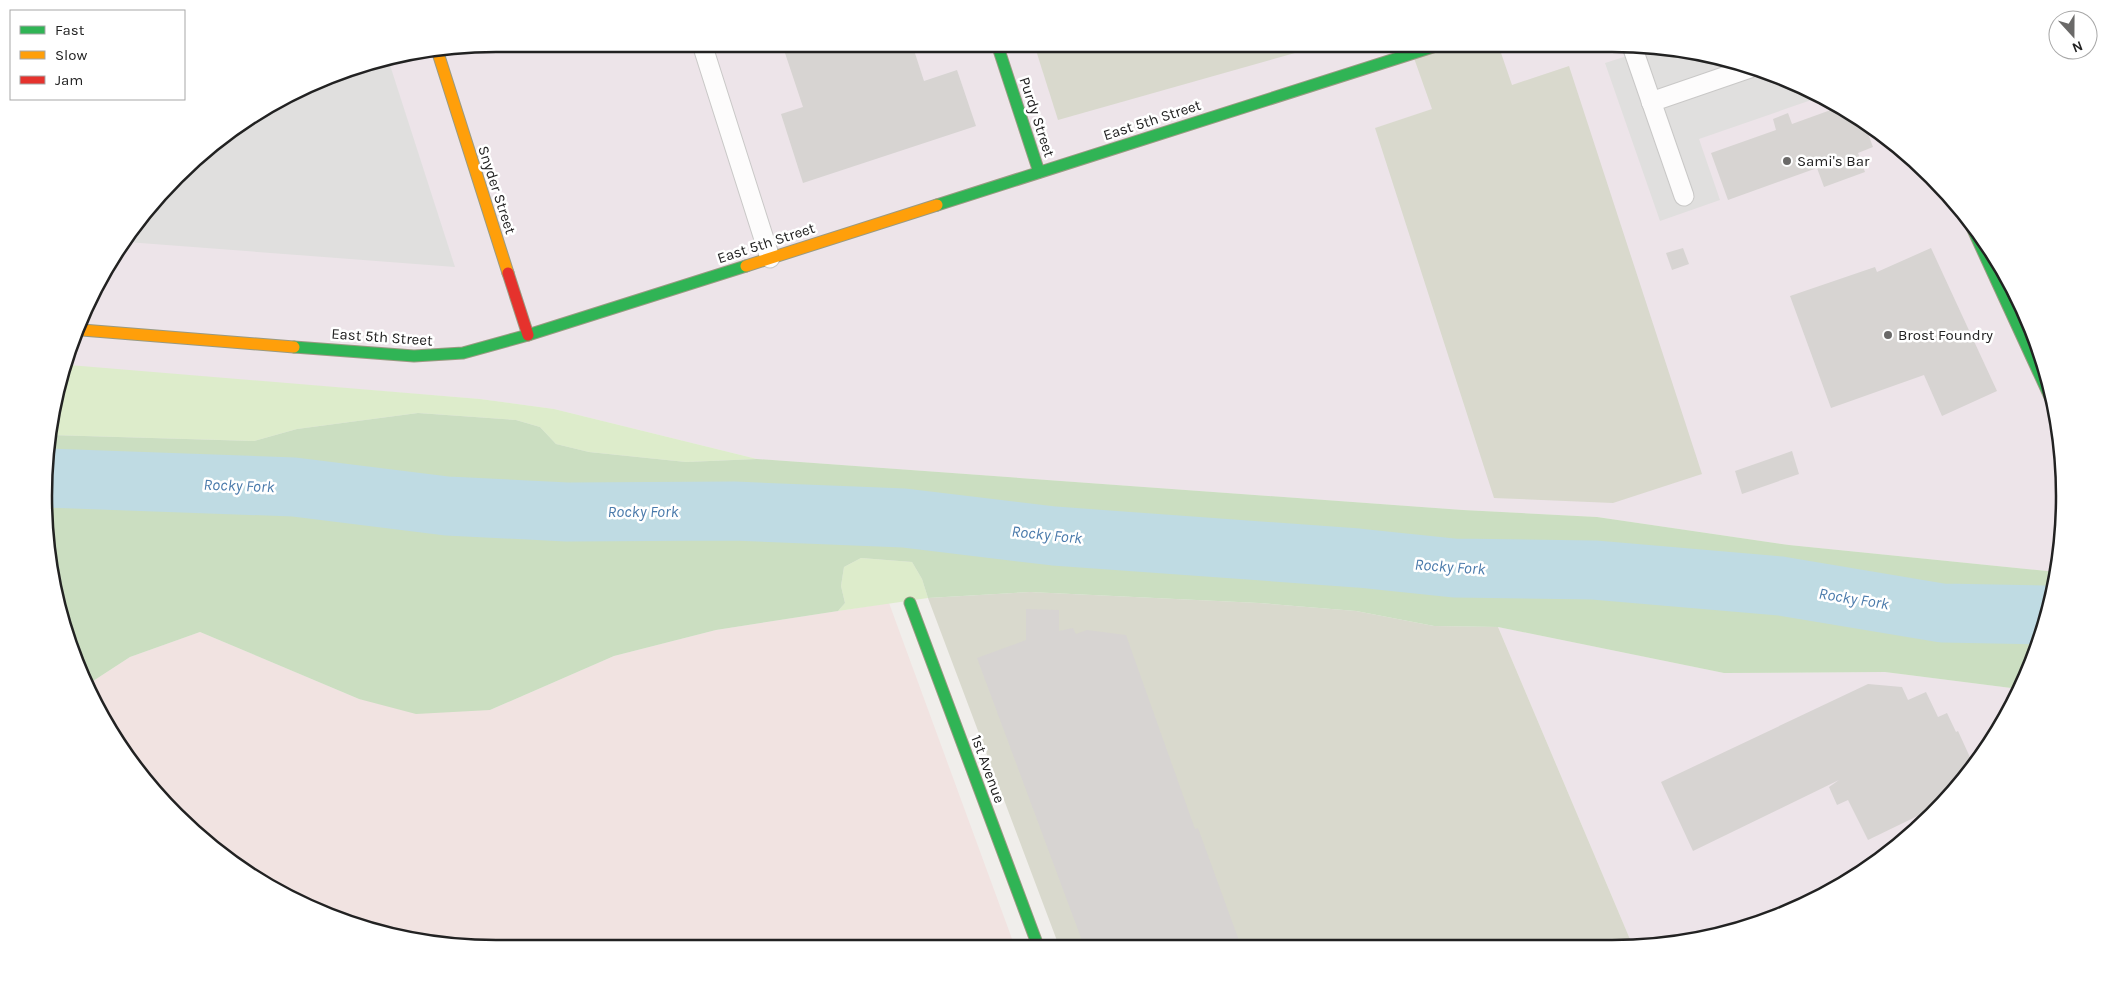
<svg xmlns="http://www.w3.org/2000/svg" width="2108" height="992" font-family="Karla,sans-serif">
	<style>
		.commercial { fill: #f1e3e1 }
		.industrial { fill: #ede4e9 }
		.construction { fill: #d9d9cd }
		.grass { fill: #ddeccb }
		.forest { fill: #cbdec1 }
		.parking { fill: #e0dfde }
		.lines { fill: none; stroke-linecap: round; stroke-linejoin: round }
		.river { stroke: #bfdbe3; stroke-width: 59 }
		.building { fill: #d7d4d2 }
		.lane-casing { stroke: #c9c8c7; stroke-width: 21 }
		.fast-casing { stroke: #999a82; stroke-width: 13 }
		.slow-casing { stroke: #999a82; stroke-width: 13 }
		.jam-casing { stroke: #999a82; stroke-width: 13 }
		.lane { stroke: #fdfcfc; stroke-width: 19 }
		.fast { stroke: #30b455; stroke-width: 11 }
		.slow { stroke: #ff9f0a; stroke-width: 11 }
		.jam { stroke: #e5322d; stroke-width: 11 }
		.poi-dot { fill: #6a6968; stroke: #fff; stroke-width: 2 }
		.labels { text-anchor: middle; stroke-width: 5; stroke-linejoin: round; paint-order: stroke }
		.street-label { font-size: 15px; fill: #222; stroke: #fff }
		.poi-label { font-size: 15px; fill: #222; stroke: #fff; text-anchor: start }
		.water-label { font-size: 16px; font-style: italic; fill: #4a7aab; stroke: #fff }
		.rim { fill: none; stroke: #222; stroke-width: 2.5 }
	</style>
	<rect width="100%" height="100%" fill="#f0eeeb"/>
	<polygon class="commercial" points="889,603 1015,947 496,948 407,939 323,914 198,836 104,722 90,683 130,657 200,632 359,699 490,710 614,656 716,630"/>
	<g class="industrial">
		<polygon points="496,44 1612,44 1700,52 1785,78 1863,120 1932,176 1988,245 2055,407 2064,496 2057,572 1789,545 1597,517 1463,510 757,459 554,409 480,399 68,366 104,270 198,156 270,104 350,68"/>
		<polygon points="1498,627 1724,673 1885,672 2019,689 1971,771 1888,855 1785,914 1671,944 1632,944"/>
	</g>
	<g class="construction">
		<polygon points="1034,44 1327,44 1058,120"/>
		<polygon points="1409,44 1498,44 1512,85 1569,66 1702,474 1613,503 1494,498 1375,128 1432,109"/>
		<polygon points="1030,592 1259,603 1356,611 1434,626 1498,627 1632,944 1059,946 928,598"/>
	</g>
	<g class="grass">
		<polygon points="69,365 480,399 554,409 757,459 686,462 589,452 556,444 540,427 516,420 418,413 297,429 254,441 50,435 52,408"/>
		<polygon points="861,558 912,562 922,579 928,598 838,611 845,603 841,586 844,567"/>
	</g>
	<polygon class="forest" points="418,413 516,420 540,427 556,444 589,452 686,462 757,459 1463,510 1597,517 1789,545 2057,572 2056,584 2030,669 2019,689 1885,672 1724,673 1498,627 1434,626 1356,611 1259,603 1030,592 928,598 922,579 912,562 861,558 844,567 841,586 845,603 838,611 716,630 614,656 490,710 416,714 359,699 200,632 130,657 90,683 52,584 44,496 50,435 254,441 297,429"/>
	<g class="parking">
		<polygon points="1652,48 1700,52 1785,78 1820,97 1699,139 1720,200 1660,221 1605,63"/>
		<polygon points="389,62 455,267 127,242 198,156 270,104 350,68"/>
	</g>
	<g class="lines">
		<polyline class="river" points="46,478 294,487 447,506 567,512 734,511 904,518 1054,536 1358,558 1454,568 1594,570 1781,586 1942,613 2046,615"/>
	</g>
	<g class="building">
		<polygon points="782,44 912,44 924,81 957,70 976,126 803,183 781,114 803,107"/>
		<polygon points="1839,107 1863,120 1873,147 1858,153 1865,172 1824,187 1817,168 1728,200 1711,153 1776,130 1773,119 1788,113 1792,124"/>
		<polygon points="1683,248 1689,264 1672,270 1666,253"/>
		<polygon points="1931,248 1997,391 1942,416 1924,375 1831,408 1790,296 1875,267 1877,272"/>
		<polygon points="1792,451 1799,474 1742,494 1735,471"/>
		<polygon points="1026,609 1059,610 1059,631 1073,628 1076,634 1087,630 1126,635 1195,829 1198,828 1241,946 1084,946 977,658 1026,640"/>
		<polygon points="1868,684 1902,687 1908,700 1926,692 1938,717 1947,713 1956,732 1958,731 1974,766 1934,808 1868,840 1848,800 1837,805 1829,787 1839,780 1693,851 1661,782"/>
	</g>
	<g class="lines">
		<g class="lane-casing">
			<g id="lane">
				<polyline points="702,44 770,258"/>
				<polyline points="1632,46 1684,196"/>
				<polyline points="1651,102 1750,68"/>
			</g>
		</g>
		<g class="fast-casing">
			<g id="fast">
				<polyline points="997,44 1039,172"/>
				<polyline points="937,205 1442,44"/>
				<polyline points="1970,223 2056,410"/>
				<polyline points="294,347 414,356 463,353 528,335 746,266"/>
				<polyline points="910,603 1038,946"/>
			</g>
		</g>
		<g class="slow-casing">
			<g id="slow">
				<polyline points="438,53 508,273"/>
				<polyline points="746,266 937,205"/>
				<polyline points="82,330 294,347"/>
			</g>
		</g>
		<g class="jam-casing">
			<polyline id="jam" points="508,273 528,335"/>
		</g>
		<use href="#lane" class="lane"/>
		<use href="#fast" class="fast"/>
		<use href="#slow" class="slow"/>
		<use href="#jam" class="jam"/>
	</g>
	<g class="poi-dot">
		<circle cx="1787" cy="161" r="5"/>
		<circle cx="1888" cy="335" r="5"/>
	</g>
	<g class="labels">
		<g class="street-label">
			<text transform="translate(1037 117) rotate(72)" y="5">Purdy Street</text>
			<text transform="translate(1152 120) rotate(-18)" y="5">East 5th Street</text>
			<text transform="translate(497 190) rotate(72)" y="5">Snyder Street</text>
			<text transform="translate(766 243) rotate(-18)" y="5">East 5th Street</text>
			<text transform="translate(382 337) rotate(4)" y="5">East 5th Street</text>
			<text transform="translate(988 769) rotate(70)" y="5">1st Avenue</text>
		</g>
		<g class="poi-label">
			<text x="1797" y="166">Sami's Bar</text>
			<text x="1898" y="340">Brost Foundry</text>
		</g>
		<g class="water-label">
			<text transform="translate(239 485) rotate(2)" y="6">Rocky Fork</text>
			<text x="643" y="517">Rocky Fork</text>
			<text transform="translate(1047 534) rotate(6)" y="6">Rocky Fork</text>
			<text transform="translate(1450 566) rotate(4)" y="6">Rocky Fork</text>
			<text transform="translate(1854 598) rotate(9)" y="6">Rocky Fork</text>
		</g>
	</g>
	<path d="M0 0H2108V992H0ZM496 52H1612A444 444 0 0 1 2056 496V496A444 444 0 0 1 1612 940H496A444 444 0 0 1 52 496V496A444 444 0 0 1 496 52Z" fill="#fff" fill-rule="evenodd"/>
	<path class="rim" d="M496 52H1612A444 444 0 0 1 2056 496V496A444 444 0 0 1 1612 940H496A444 444 0 0 1 52 496V496A444 444 0 0 1 496 52Z"/>
	<rect x="10" y="10" width="175" height="90" fill="#ffffff" stroke="#a7a7a7"/>
	<rect x="20" y="26" width="25" height="8" fill="#30b455" stroke="#a7a7a7"/>
	<text x="55" y="35" font-size="15" fill="#222222">Fast</text>
	<rect x="20" y="51" width="25" height="8" fill="#ff9f0a" stroke="#a7a7a7"/>
	<text x="55" y="60" font-size="15" fill="#222222">Slow</text>
	<rect x="20" y="76" width="25" height="8" fill="#e5322d" stroke="#a7a7a7"/>
	<text x="55" y="85" font-size="15" fill="#222222">Jam</text>
	<g transform="translate(2073 35) rotate(159)"><circle r="24" fill="#ffffff" stroke="#a7a7a7"/>
	<path d="M0-4L9 19L0 12L-9 19Z" fill="#6a6968"/>
	<text y="-8" font-size="14" font-weight="bold" text-anchor="middle" fill="#222222">N</text>
	</g>
</svg>
